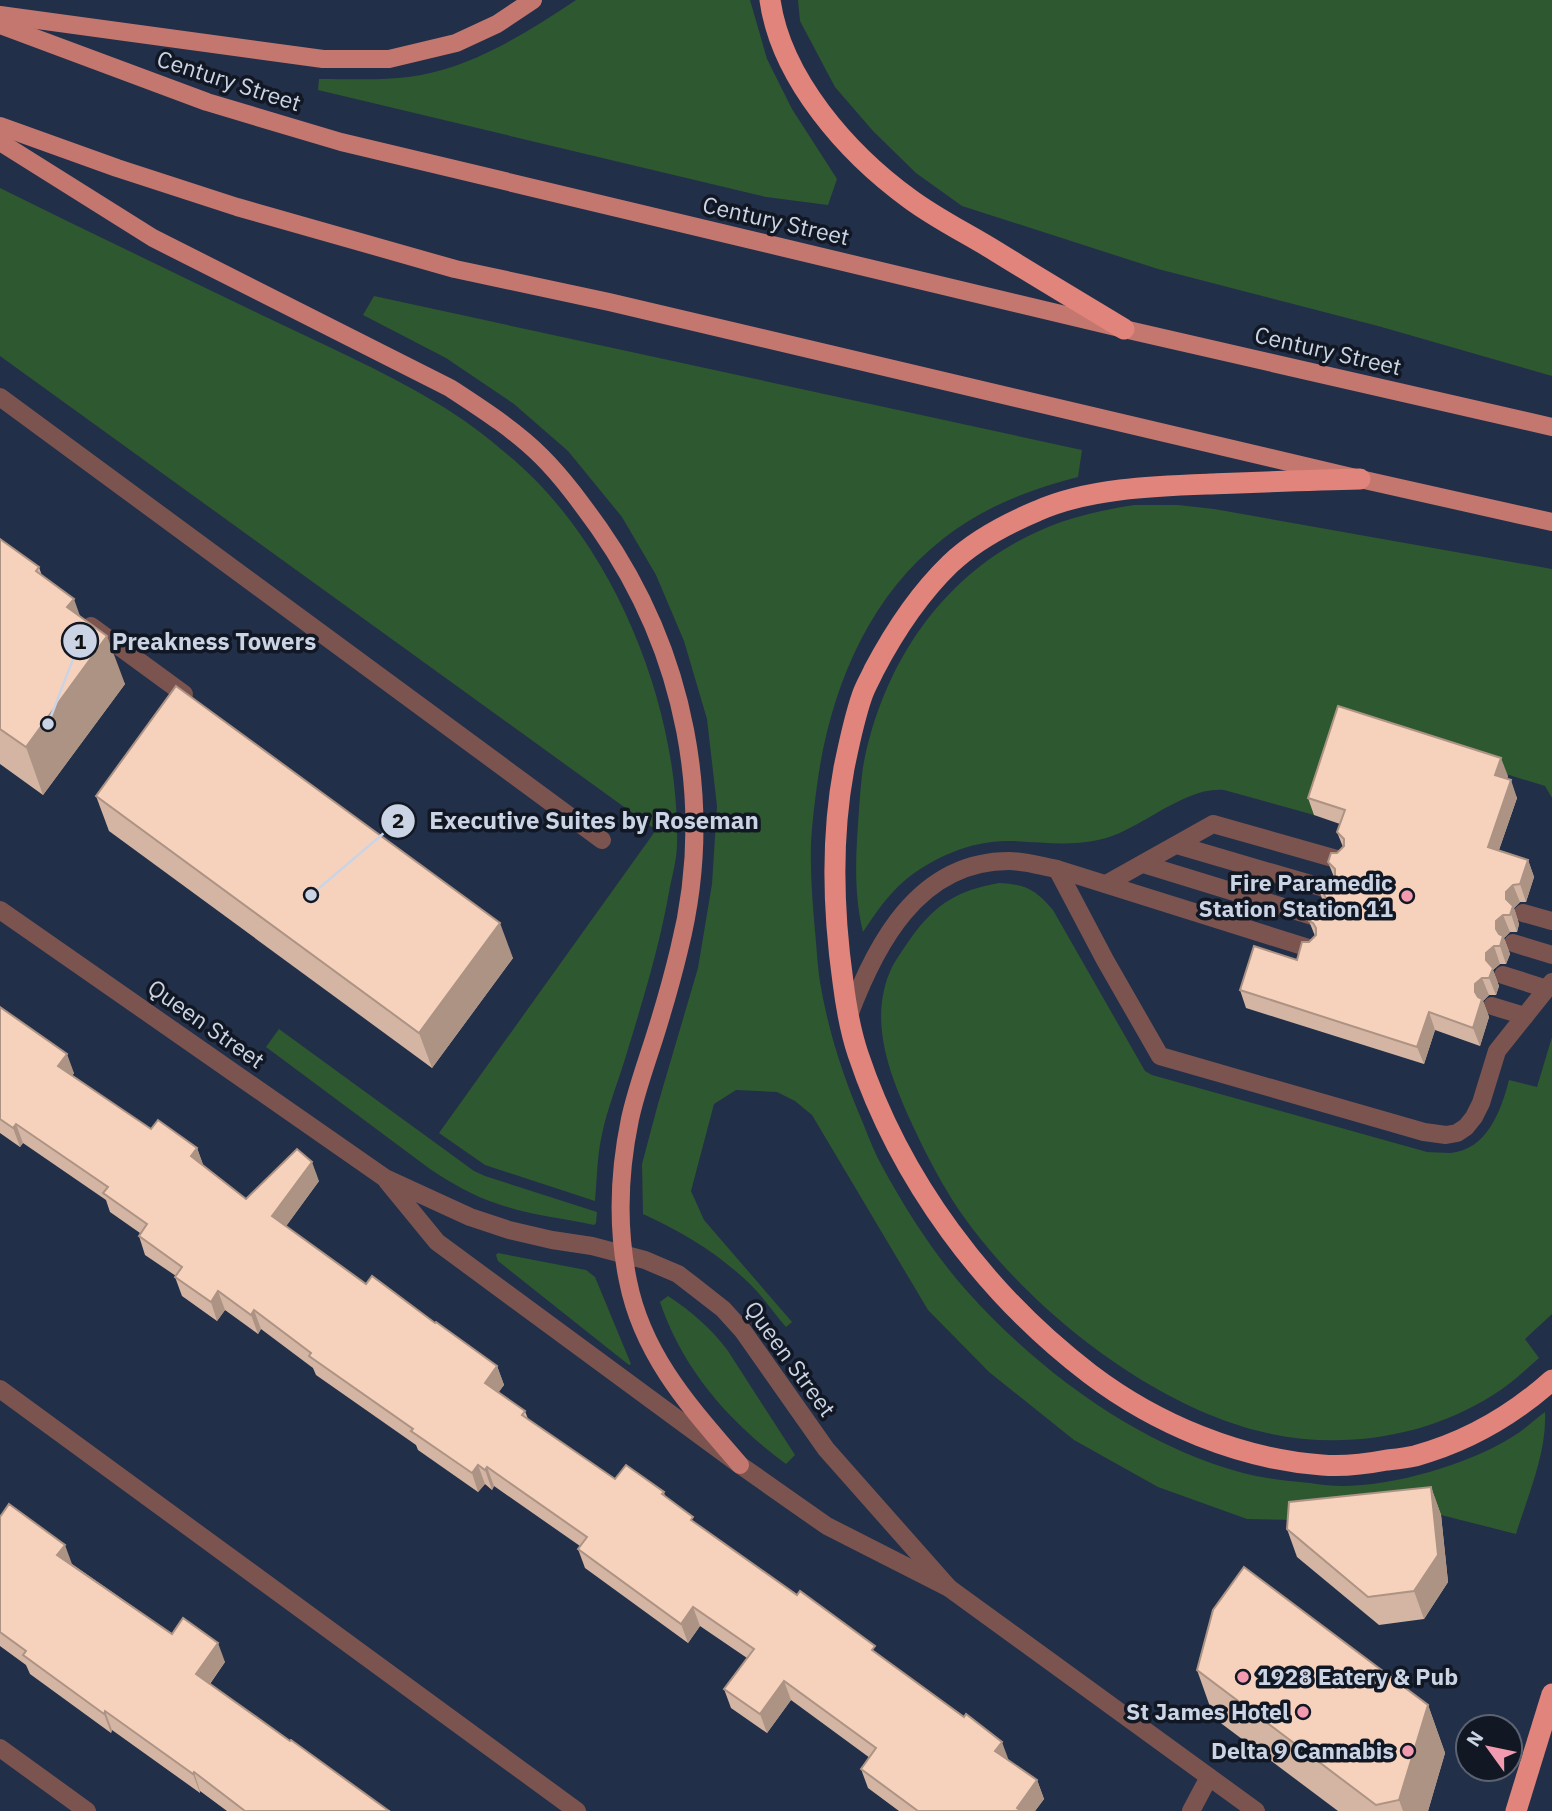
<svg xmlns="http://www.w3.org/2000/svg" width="1552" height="1811" font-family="'IBM Plex Sans',sans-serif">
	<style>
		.green { fill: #2e5830 }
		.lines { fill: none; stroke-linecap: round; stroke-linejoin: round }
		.minor { stroke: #7b5450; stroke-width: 18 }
		.major { stroke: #c4776f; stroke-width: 18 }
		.highway { stroke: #e1847b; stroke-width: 21 }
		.wall { fill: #d4b5a3 }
		.shaded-wall { fill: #ac9384 }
		.building { fill: #f6d2bd; stroke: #ac9384; stroke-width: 2 }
		.poi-dot { fill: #f29aaf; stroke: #111723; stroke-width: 2.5 }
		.labels { text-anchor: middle; stroke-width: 7; stroke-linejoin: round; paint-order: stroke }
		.street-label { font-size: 23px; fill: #cbd4e5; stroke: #111723 }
		.poi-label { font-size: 23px; font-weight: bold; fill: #cbd4e5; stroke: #111723; text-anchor: end }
		.leader { fill: none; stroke: #cbd4e5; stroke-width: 2.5 }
		.callout-dot { fill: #cbd4e5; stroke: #111723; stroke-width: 2.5 }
		.mark-label { font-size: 21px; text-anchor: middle; font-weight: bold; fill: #111 }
		.callout-label { font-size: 24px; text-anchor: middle; font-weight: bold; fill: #cbd4e5; stroke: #111723; stroke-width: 7; stroke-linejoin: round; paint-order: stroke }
	</style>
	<rect width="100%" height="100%" fill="#222f48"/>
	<g class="green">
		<path d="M576,0H750L767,59L792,109L837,179L828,205L766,197L318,90L319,79C352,79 388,81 421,75C476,65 530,31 576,0Z"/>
		<polygon points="798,0 1552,0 1552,376 1378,326 1158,269 962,206 916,173 873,131 835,87 800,21"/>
		<path d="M0,188C89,232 179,275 268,318C324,345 382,370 435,402C461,417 486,436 508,455C614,542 680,708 677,844C677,859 672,876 669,892C659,949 642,1003 625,1059C617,1085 606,1112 601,1139C597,1159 597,1180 595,1201L485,1165L439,1133L656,830L0,356Z"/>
		<path d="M374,296L1082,450L1078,477C1030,489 984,507 944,538C869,596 832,686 818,778C815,800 812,822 811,843C810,876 813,909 816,942C817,955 818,969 820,982C828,1031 844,1079 863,1123C869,1138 875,1154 883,1168C906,1210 934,1254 966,1290C1037,1370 1138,1445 1243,1473C1262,1478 1281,1480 1300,1482C1313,1483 1327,1486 1341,1486C1394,1486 1467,1465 1512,1437C1524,1430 1534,1420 1545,1412C1547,1453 1528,1495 1516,1534L1441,1515L1299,1529L1295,1520L1247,1519L1158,1487L1074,1440L989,1372L928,1310L812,1115L795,1101L777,1092L736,1090L714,1104L691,1191L704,1220L792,1322L786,1327C774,1313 764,1298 751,1285C719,1254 683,1232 643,1214L642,1164L658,1104L698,968L712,884L717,806L707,719L684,641L656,575L622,517L568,451L514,404L446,358L363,315Z"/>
		<path d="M1134,505H1178L1214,509L1552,569V798L1545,786L1344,724L1314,815L1224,790C1188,786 1146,824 1112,836C1080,848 1044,842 1011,841C973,840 932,857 903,882C887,896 875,914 863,932C853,890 856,852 859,810C860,796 861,781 863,767C884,656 952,561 1061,522C1085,514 1109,509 1134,505Z"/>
		<path d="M999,883C1025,884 1036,890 1053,910L1145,1071L1152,1075L1427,1152C1434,1152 1442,1153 1450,1153C1487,1150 1501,1111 1509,1080L1537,1087L1552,1037V1314L1525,1339L1539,1358C1524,1371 1510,1385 1493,1395C1427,1437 1343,1450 1267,1433C1149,1407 1018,1301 953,1201C938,1177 924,1150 912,1124C890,1075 867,1020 892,967C898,956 906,945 913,935C937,903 959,890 999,883Z"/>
		<path d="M279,1029L474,1171L485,1176L597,1212L596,1223L594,1225C562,1218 529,1215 498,1204C473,1196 451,1183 430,1169L266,1047Z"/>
		<polygon points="498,1253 586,1270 595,1277 631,1364 629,1365 498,1261 496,1255"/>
		<path d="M668,1296C691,1311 712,1329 728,1351L795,1455L786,1464C729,1422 683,1370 660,1302Z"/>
	</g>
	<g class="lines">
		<g class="minor">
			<polyline points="0,397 602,840"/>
			<polyline points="91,626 184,694"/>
			<polyline points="1177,845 1331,890"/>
			<polyline points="1143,864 1322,919"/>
			<polyline points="1057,869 1105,960 1160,1056 1424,1132 1446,1135 1457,1133 1466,1127 1474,1117 1481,1103 1497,1051 1552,982"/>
			<polyline points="1106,884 1213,824 1340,860"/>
			<polyline points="0,910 385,1178 470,1217 509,1230 552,1240 592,1246 645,1260 678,1274 691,1284 723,1309 743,1331 826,1449 949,1588"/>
			<polyline points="1523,913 1552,921"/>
			<polyline points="1513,943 1552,955"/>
			<polyline points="1503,975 1547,989"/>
			<polyline points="1492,1006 1525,1016"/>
			<path d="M848,1018C875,945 918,861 1009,861C1025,861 1041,866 1057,869L1312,949"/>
			<polyline points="387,1181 437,1242 740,1465 827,1526 949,1588 1256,1811"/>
			<polyline points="0,1389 577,1811"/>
			<polyline points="0,1748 87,1811"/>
			<polyline points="1191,1811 1209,1777"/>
		</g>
		<g class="major">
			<polyline points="0,15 323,59 389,59 456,43 497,24 533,0"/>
			<polyline points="0,25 207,102 341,142 1124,329 1552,427"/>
			<polyline points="0,126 117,168 237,207 455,269 609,302 1360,479 1552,522"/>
			<path d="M0,142L153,238L450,388C482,409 515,430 542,457C563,478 581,503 599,528C685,651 716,804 679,950C673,975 666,1000 658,1026C649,1056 637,1087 630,1119C619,1172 617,1228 628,1281C643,1357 692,1409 740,1465"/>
		</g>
		<g class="highway">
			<path d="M770,0C781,79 848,154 910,199C937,219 968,234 997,252C1039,278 1081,303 1124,329"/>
			<path d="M1360,479C1310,480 1261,482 1211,484C1156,486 1088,488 1037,511C1006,524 974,541 950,564C918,595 894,632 874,670C870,679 865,687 862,696C854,719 849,744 844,768C831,838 833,911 843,982C846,1006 850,1030 858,1054C900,1180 985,1294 1090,1374C1156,1424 1240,1459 1322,1465C1343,1467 1366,1464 1387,1460C1396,1459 1406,1458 1415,1456C1466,1442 1513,1415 1552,1380"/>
			<polyline points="1516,1811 1552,1694"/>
		</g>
	</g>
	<g class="wall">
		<polygon points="0,539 39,567 42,576 80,616 125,684 43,795 0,764"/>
		<polygon points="1508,776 1507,779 1517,798 1499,850 1528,860 1534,877 1526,902 1520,902 1514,908 1519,924 1517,932 1510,932 1504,938 1510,954 1506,964 1500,964 1493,970 1499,986 1496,995 1489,995 1483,1001 1489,1017 1480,1046 1435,1030 1424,1064 1246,1008 1240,990 1297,960 1309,942 1315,936 1309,921 1325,907 1319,890 1334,877 1328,862 1343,847 1337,832 1340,824 1314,815 1308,798"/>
		<polygon points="96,796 513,958 432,1068 109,831"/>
		<polygon points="0,1007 74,1073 72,1076 151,1129 197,1148 203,1165 246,1199 319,1181 286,1226 366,1284 435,1323 497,1366 504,1385 498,1392 525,1411 528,1419 615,1479 664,1492 665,1497 695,1523 878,1654 1009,1761 1037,1780 1044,1799 1035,1811 899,1811 868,1788 861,1769 870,1758 791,1700 767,1733 731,1708 724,1689 747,1658 700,1626 688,1643 585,1568 578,1549 580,1546 494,1486 492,1490 485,1484 478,1492 418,1450 416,1445 316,1375 313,1368 261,1329 258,1334 225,1310 217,1321 182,1296 175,1277 176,1276 145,1255 139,1236 140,1233 110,1212 106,1200 23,1143 20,1147 0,1133"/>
		<polygon points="1431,1487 1441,1515 1448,1582 1424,1619 1379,1625 1297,1557 1287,1529"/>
		<polygon points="0,1517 72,1564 172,1634 225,1662 210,1684 389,1811 227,1811 200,1791 200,1793 112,1730 111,1733 30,1674 26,1665 0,1646"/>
		<polygon points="1197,1670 1428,1705 1445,1753 1428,1811 1338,1811 1214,1718"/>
	</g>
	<g class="shaded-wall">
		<polygon points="74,599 91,647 67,607"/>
		<polygon points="107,636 125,684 43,795 26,747"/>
		<polygon points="1501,758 1508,776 1502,793 1495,775"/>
		<polygon points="1511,780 1517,798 1494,864 1488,847"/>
		<polygon points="1528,860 1534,877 1526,902 1520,884"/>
		<polygon points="1513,885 1520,902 1514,908 1519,924 1517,932 1506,899 1506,892"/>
		<polygon points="1503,915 1510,932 1504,938 1510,954 1506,964 1500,946 1496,929 1496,921"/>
		<polygon points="500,923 513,958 432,1068 419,1033"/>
		<polygon points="1494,946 1500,964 1493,970 1499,986 1496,995 1489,978 1486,960 1486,953"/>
		<polygon points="1482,978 1489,995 1483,1001 1489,1017 1480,1046 1473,1028 1475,984"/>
		<polygon points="1429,1012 1435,1030 1424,1064 1417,1047"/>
		<polygon points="67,1054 74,1073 65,1085 58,1066"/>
		<polygon points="16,1124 23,1143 20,1147 13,1128"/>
		<polygon points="197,1148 204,1167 191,1156"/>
		<polygon points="312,1162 319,1181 279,1236 272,1216"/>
		<polygon points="218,1291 225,1310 217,1321 211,1302"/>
		<polygon points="254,1310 261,1329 258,1334 251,1315"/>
		<polygon points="497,1366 504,1385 492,1402 485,1383"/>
		<polygon points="478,1465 485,1484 478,1492 472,1473"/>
		<polygon points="487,1467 494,1486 492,1490 485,1470"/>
		<polygon points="1431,1487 1441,1515 1448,1582 1424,1619 1414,1591"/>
		<polygon points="65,1545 72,1564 64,1574 57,1555"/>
		<polygon points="693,1607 700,1626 688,1643 681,1624"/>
		<polygon points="218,1643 225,1662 203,1693 196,1674"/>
		<polygon points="784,1681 791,1700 767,1733 760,1714"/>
		<polygon points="1428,1705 1445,1753 1428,1811 1403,1811 1399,1800"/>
		<polygon points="105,1711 112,1730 111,1733 104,1714"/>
		<polygon points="1002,1742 1009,1761 995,1751"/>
		<polygon points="194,1772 200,1791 200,1793 193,1774"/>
		<polygon points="1037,1780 1044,1799 1035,1811 1018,1811 1017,1808"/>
	</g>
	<g class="building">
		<polygon points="0,539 39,567 36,571 74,599 67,607 107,636 26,747 0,729"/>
		<polygon points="176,686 500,923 419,1033 96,796"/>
		<polygon points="1338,706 1501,758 1495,775 1511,780 1488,847 1528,860 1520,884 1513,885 1506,892 1506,899 1513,906 1510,915 1503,915 1496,921 1496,929 1499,934 1503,936 1500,946 1494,946 1486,953 1486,960 1493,968 1489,978 1482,978 1475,984 1475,992 1478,997 1482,999 1473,1028 1429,1012 1417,1047 1240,990 1254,946 1297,960 1302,942 1309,942 1316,935 1316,928 1313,923 1309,921 1312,912 1319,912 1326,905 1326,898 1323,893 1319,890 1321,883 1328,883 1335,876 1335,869 1328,862 1331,853 1337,853 1344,846 1344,839 1337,832 1345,810 1308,798"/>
		<polygon points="0,1007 67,1054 58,1066 151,1129 158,1120 197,1148 191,1156 246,1199 297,1149 312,1162 272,1216 366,1284 372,1276 435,1323 436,1322 497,1366 485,1383 525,1411 522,1415 615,1479 626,1465 664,1492 662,1494 693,1517 691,1520 797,1595 800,1591 875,1646 872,1650 964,1717 966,1714 1002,1742 995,1751 1037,1780 1017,1808 1021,1811 918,1811 861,1769 876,1748 784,1681 760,1714 724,1689 754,1649 693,1607 681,1624 578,1549 587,1537 487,1467 485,1470 478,1465 472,1473 411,1431 413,1429 309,1356 311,1353 254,1310 251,1315 218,1291 211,1302 175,1277 182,1267 139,1236 147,1224 103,1193 108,1187 16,1124 13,1128 0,1119"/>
		<polygon points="1431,1487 1438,1555 1414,1591 1368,1597 1287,1529 1289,1502"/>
		<polygon points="9,1504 65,1545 57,1555 172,1634 183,1618 218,1643 196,1674 290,1741 291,1740 389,1811 245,1811 194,1772 193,1774 105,1711 104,1714 23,1655 26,1651 0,1632 0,1517"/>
		<polygon points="1244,1567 1428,1705 1399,1800 1376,1805 1197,1670 1213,1610"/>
	</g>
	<g class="poi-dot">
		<circle cx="1407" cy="896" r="7"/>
		<circle cx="1243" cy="1677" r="7"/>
		<circle cx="1303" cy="1712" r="7"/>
		<circle cx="1408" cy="1751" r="7"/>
	</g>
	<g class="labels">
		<g class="street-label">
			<text transform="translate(229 81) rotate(18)" y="8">Century Street</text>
			<text transform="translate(776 221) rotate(13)" y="8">Century Street</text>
			<text transform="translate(1328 351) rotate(13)" y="8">Century Street</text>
			<text transform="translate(206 1024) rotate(35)" y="8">Queen Street</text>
			<text transform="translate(790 1359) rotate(54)" y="8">Queen Street</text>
		</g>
		<g class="poi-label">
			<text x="1393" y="891">Fire Paramedic<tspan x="1393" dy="26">Station Station 11</tspan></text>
			<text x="1257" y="1685" text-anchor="start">1928 Eatery &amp; Pub</text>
			<text x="1289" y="1720">St James Hotel</text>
			<text x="1394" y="1759">Delta 9 Cannabis</text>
		</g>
	</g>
	<path class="leader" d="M48 724L80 641M311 895L398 821"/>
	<g class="callout-dot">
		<circle cx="48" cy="724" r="7"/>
		<circle cx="311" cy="895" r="7"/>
		<circle cx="80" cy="641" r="18"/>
		<circle cx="398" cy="821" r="18"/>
	</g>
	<g class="mark-label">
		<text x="80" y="649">1</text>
		<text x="398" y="828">2</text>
	</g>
	<g class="callout-label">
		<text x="214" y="650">Preakness Towers</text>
		<text x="594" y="829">Executive Suites by Roseman</text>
	</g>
	<g transform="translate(1489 1748) rotate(303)"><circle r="33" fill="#111723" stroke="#5b6371" stroke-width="2"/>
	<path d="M0-5L12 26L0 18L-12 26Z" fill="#f29aaf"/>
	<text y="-10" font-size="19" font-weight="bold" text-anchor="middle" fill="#cbd4e5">N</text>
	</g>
</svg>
